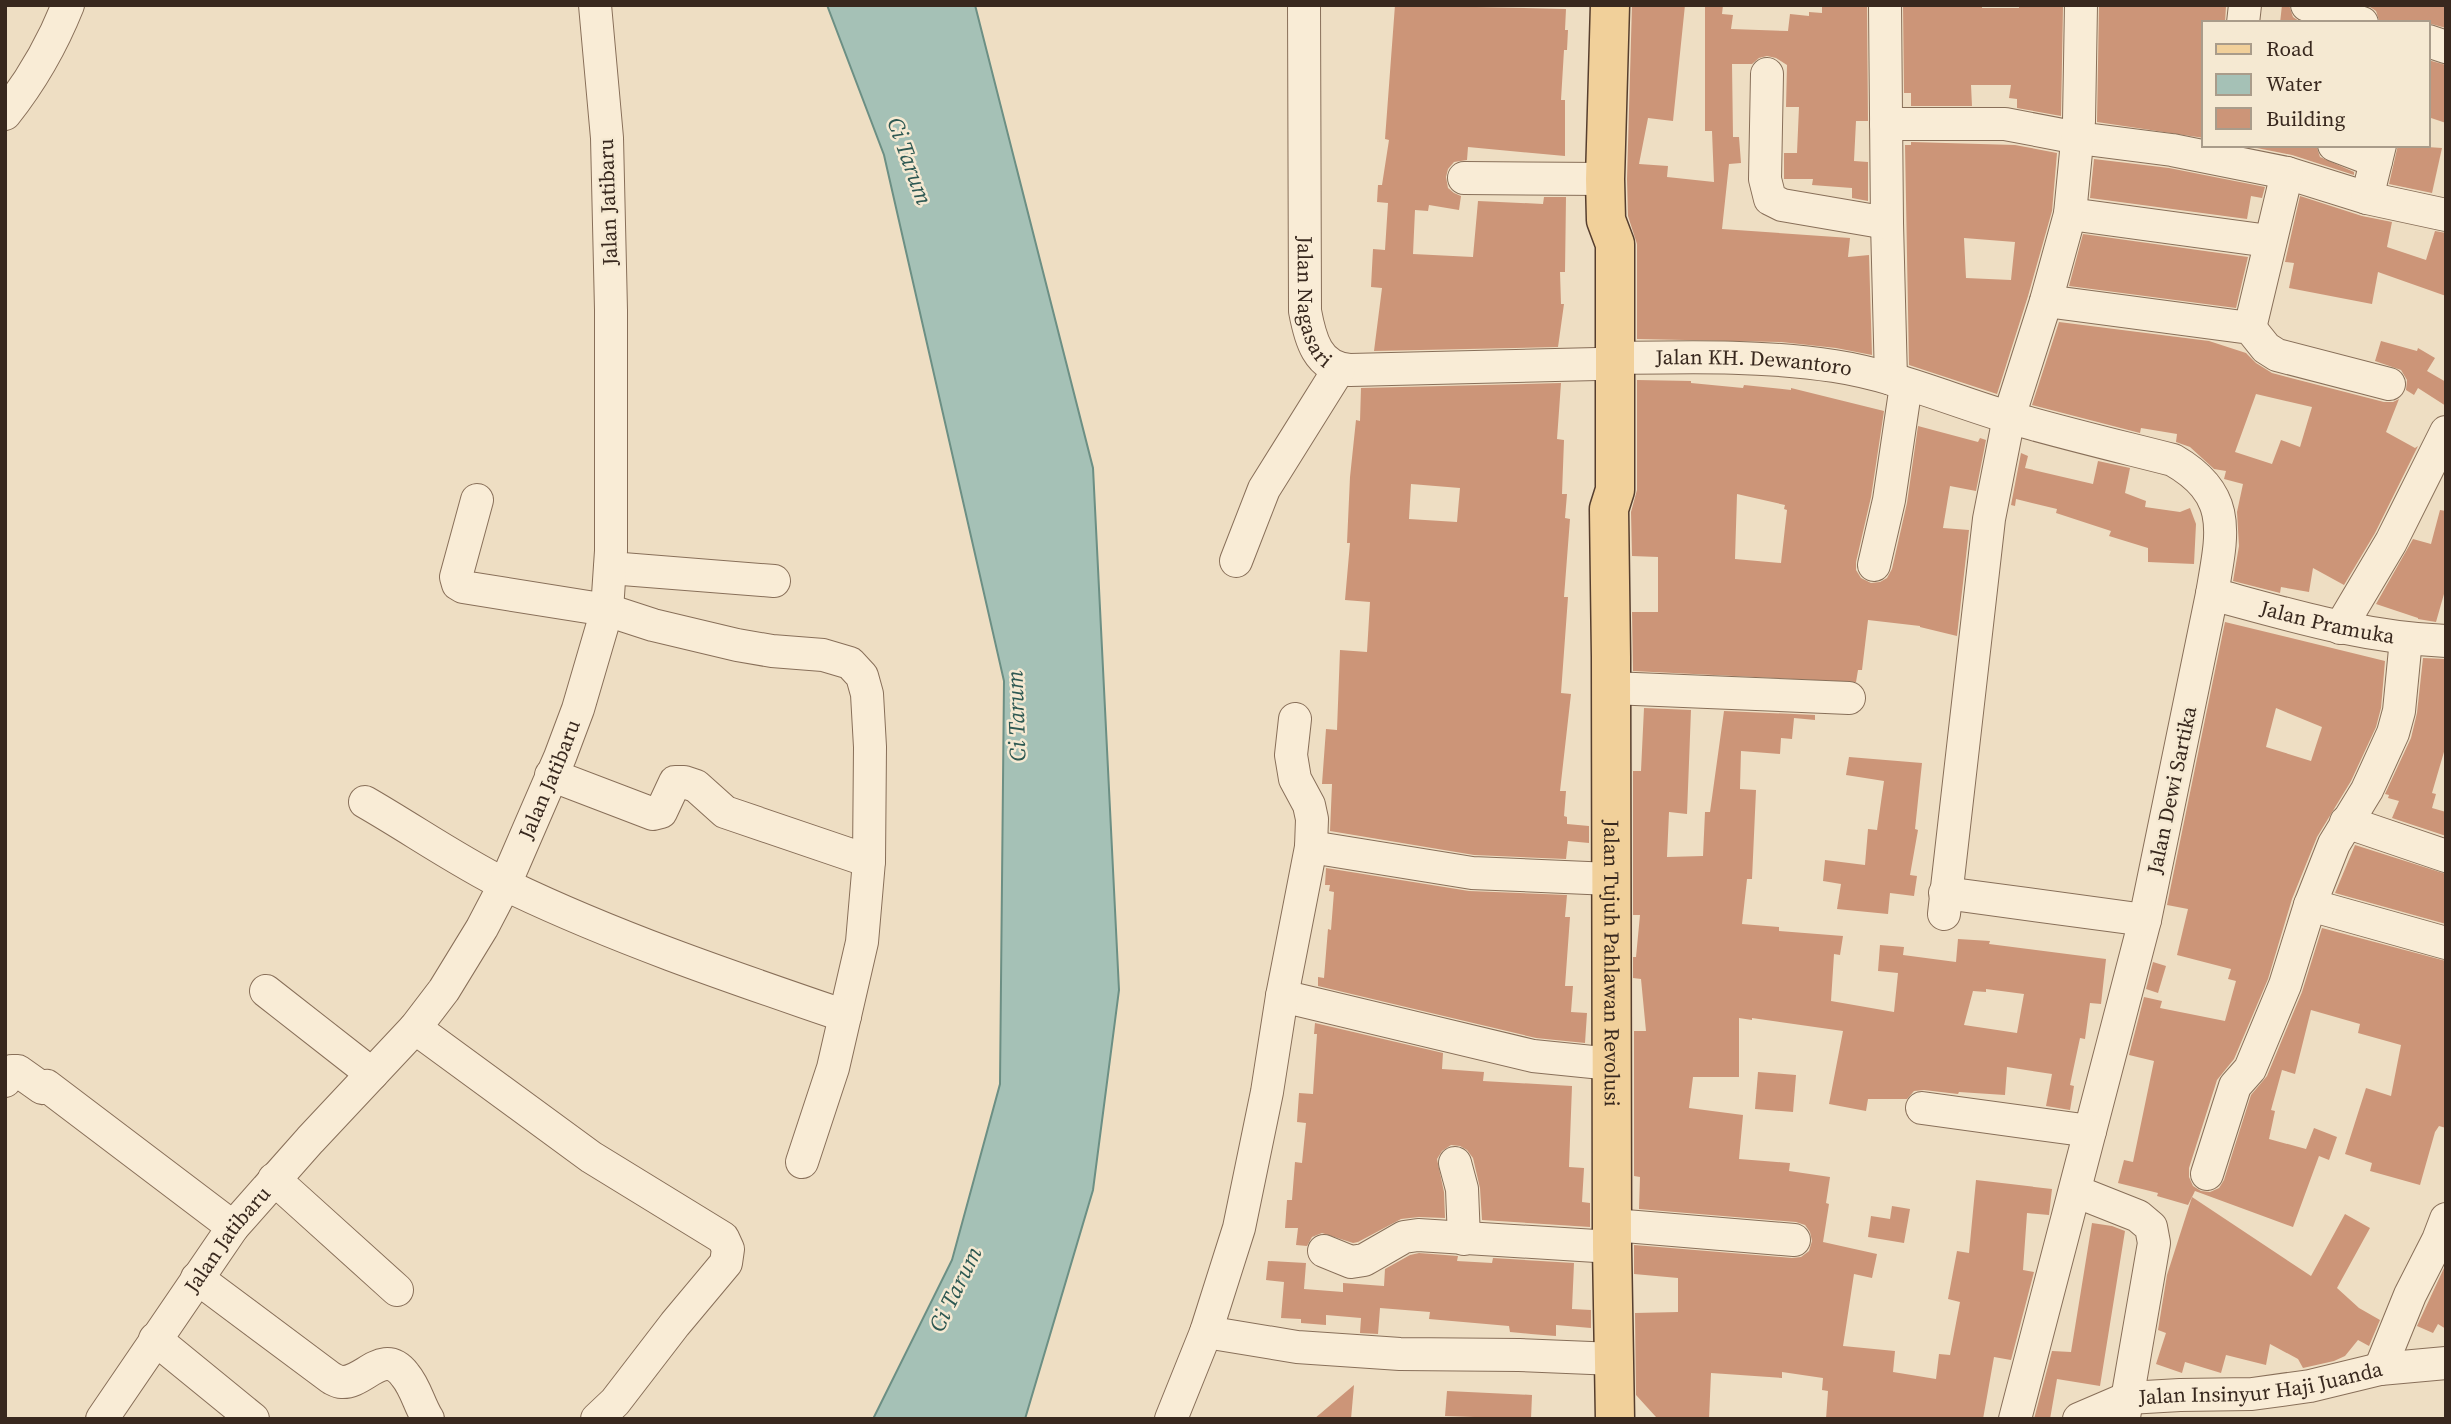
<svg xmlns="http://www.w3.org/2000/svg" width="2451" height="1424" font-family="'Source Serif 4',serif">
	<style>
		.water { fill: #a5c1b6; stroke: #6c8f84; stroke-width: 2 }
		.building { fill: #cc9578; fill-rule: evenodd }
		.lines { fill: none; stroke-linecap: round; stroke-linejoin: round }
		.minor-casing { stroke: #886f59; stroke-width: 34 }
		.major-casing { stroke: #563e2e; stroke-width: 41 }
		.minor { stroke: #f9ecd6; stroke-width: 32 }
		.major { stroke: #f1d09a; stroke-width: 38 }
		.labels { text-anchor: middle; stroke-width: 5; stroke-linejoin: round; paint-order: stroke }
		.street-label { font-size: 21px; fill: #38281e; stroke: #f5e9d2 }
		.water-label { font-size: 23px; font-style: italic; fill: #2d5852; stroke: #f5e9d2 }
	</style>
	<rect width="100%" height="100%" fill="#eedec3"/>
	<polygon class="water" points="827,5 975,5 1093,468 1119,990 1093,1190 1025,1419 873,1419 952,1260 1000,1084 1004,681 884,155"/>
	<g class="building">
		<polygon points="1395,5 1477,5 1476,7 1566,9 1565,30 1568,30 1567,50 1564,50 1561,100 1565,100 1565,156 1468,147 1467,160 1454,162 1448,169 1446,177 1448,188 1454,193 1461,196 1459,210 1429,205 1428,211 1415,210 1413,254 1473,257 1478,201 1543,204 1544,197 1566,197 1565,272 1560,272 1561,304 1564,304 1558,347 1374,351 1382,288 1371,287 1373,249 1385,250 1388,203 1377,202 1378,185 1382,185 1389,140 1385,139"/>
		<polygon points="1632,5 1685,5 1673,121 1648,118 1639,164 1668,166 1667,177 1714,182 1712,131 1705,131 1705,5 1723,5 1722,14 1733,15 1731,29 1788,31 1790,14 1809,16 1809,12 1822,13 1822,5 1867,5 1868,121 1856,121 1854,161 1868,162 1868,201 1852,198 1852,188 1812,185 1813,179 1784,179 1784,153 1797,153 1799,107 1786,107 1787,65 1776,58 1767,56 1759,58 1752,64 1732,64 1733,137 1739,137 1741,163 1729,164 1722,229 1850,238 1848,257 1869,255 1872,355 1836,348 1781,342 1637,339 1637,244 1628,216 1627,179"/>
		<polygon points="1903,5 1982,5 1982,8 2019,8 2019,5 2063,6 2061,116 2017,108 2017,99 2009,98 2011,85 1971,85 1972,106 1911,106 1911,93 1904,93"/>
		<polygon points="2099,5 2226,6 2225,23 2204,23 2202,68 2204,68 2204,138 2097,122"/>
		<polygon points="2282,5 2289,5 2293,17 2302,23 2280,23"/>
		<polygon points="2367,5 2446,5 2446,28 2428,23 2380,23 2376,11"/>
		<polygon points="2428,60 2446,65 2446,123 2428,117"/>
		<path d="M1911,142L2015,145L2057,153L2052,211L2028,296L1997,394L1909,365L1905,145H1911ZM1964,238L2015,242L2011,280L1966,278Z"/>
		<polygon points="2242,145 2316,145 2320,157 2354,172 2354,175 2292,155"/>
		<polygon points="2398,145 2442,148 2432,193 2389,184"/>
		<polygon points="2094,159 2169,168 2265,187 2262,198 2251,196 2247,219 2090,198"/>
		<polygon points="2300,196 2362,216 2392,222 2387,247 2426,260 2435,231 2446,233 2446,296 2378,272 2372,304 2289,288 2294,263 2285,262"/>
		<polygon points="2083,234 2248,257 2236,308 2069,286"/>
		<path d="M2059,322L2209,341L2246,353L2256,363L2272,373L2384,402H2393L2399,399L2386,432L2415,448L2418,446L2375,533L2344,585L2313,568L2309,592L2281,587L2280,593L2233,581L2239,546L2237,512L2243,484L2224,479L2226,471L2214,469L2190,447L2176,442L2177,434L2141,428L2140,433L2032,405ZM2256,394L2312,407L2300,447L2281,440L2272,464L2235,452Z"/>
		<polygon points="2381,341 2417,351 2418,348 2435,358 2427,371 2446,382 2446,406 2418,388 2414,395 2406,390 2407,380 2401,370 2375,361"/>
		<path d="M1637,380L1691,381V383L1743,388L1744,385L1791,390V388L1884,411L1871,497L1856,562V570L1861,578L1871,583L1880,582L1887,578L1892,569L1907,503L1918,426L1978,442L1980,438L1986,440L1976,491L1950,486L1943,528L1969,530L1957,636L1920,627V626L1868,620L1862,670H1858L1856,682L1633,671L1632,612H1658V557L1632,556L1631,512L1637,490ZM1737,494L1785,505L1784,509L1787,510L1781,563L1735,559Z"/>
		<path d="M1561,383L1557,439L1564,440L1562,494H1567L1565,518L1570,519L1564,597H1568L1561,693L1571,694L1560,791H1566L1564,816L1567,817V824L1589,826V843L1568,841L1566,859L1474,855L1330,831L1332,784H1322L1326,729L1337,730L1340,650L1367,652L1370,602L1345,600L1350,543H1347L1350,477L1356,420L1360,421L1361,388ZM1411,484L1460,488L1457,522L1409,519Z"/>
		<polygon points="2021,453 2028,456 2025,468 2093,484 2098,461 2130,468 2125,493 2146,501 2145,507 2180,512 2190,508 2196,524 2194,564 2148,562 2148,548 2109,536 2111,531 2056,513 2057,509 2016,499 2015,506 2011,505"/>
		<polygon points="2440,510 2446,511 2446,587 2436,622 2418,619 2418,618 2376,604 2413,539 2431,544"/>
		<path d="M2225,622L2385,661L2381,708L2376,727L2351,781L2317,837L2292,899L2268,979L2234,1059L2217,1080L2189,1168V1177L2193,1186L2201,1191L2210,1192L2219,1188L2224,1180L2251,1095L2267,1076L2302,992L2322,928L2446,961V1128L2439,1126L2435,1132L2420,1185L2370,1171L2372,1163L2345,1154L2366,1088L2391,1096L2401,1045L2358,1033L2360,1024L2311,1010L2295,1074L2282,1070L2271,1110L2275,1111L2269,1139L2306,1149L2314,1128L2337,1137L2329,1160L2319,1156L2293,1227L2195,1191L2188,1205L2157,1196L2158,1193L2118,1183L2124,1160L2133,1162L2154,1061L2129,1055L2144,997L2162,1001L2160,1008L2225,1021L2236,981L2228,979L2231,969L2177,955L2188,909L2167,905ZM2276,708L2322,727L2311,761L2266,747Z"/>
		<polygon points="2423,658 2446,659 2446,745 2432,793 2436,794 2432,808 2446,812 2446,836 2392,818 2399,801 2388,798 2389,795 2385,794 2411,738 2417,713"/>
		<path d="M1644,708L1691,710L1687,814L1669,812L1667,857L1703,856L1705,812H1710L1724,711L1815,715V720L1794,718L1792,739L1781,738L1780,754L1741,751L1740,789L1756,790L1752,879H1747L1742,924L1779,927V931L1843,936L1840,955L1834,954L1831,1001L1894,1012L1898,973L1878,971L1880,945L1904,947L1903,955L1956,962L1958,939L1990,941L1989,944L2106,959L2101,1004L2090,1003L2085,1039L2080,1038L2070,1085L2074,1086L2070,1110L2046,1106L2052,1074L2007,1067L2005,1095L1959,1092L1958,1094L1924,1090L1914,1091L1907,1099H1868L1866,1111L1829,1104L1843,1031L1752,1018V1020L1739,1018V1077H1693L1689,1108L1743,1115L1739,1159L1790,1163L1789,1171L1830,1177L1826,1203L1829,1204L1823,1242L1877,1254L1872,1278L1854,1274L1843,1346L1895,1351L1893,1372L1936,1379L1939,1354L1950,1355L1960,1302L1948,1299L1957,1251L1969,1253L1976,1180L2052,1189L2049,1215L2027,1213L2023,1270L2034,1272L2011,1360L1994,1357L1983,1419H1826L1828,1391L1822,1390L1823,1378L1782,1372V1378L1711,1373L1709,1419L1656,1417L1636,1395L1635,1313L1678,1312V1278L1634,1274V1245L1792,1258L1801,1257L1809,1251L1812,1241L1810,1232L1805,1225L1796,1222L1639,1209L1640,1177L1634,1176V1031H1646L1641,979L1633,978V957H1636L1640,915H1633V771H1641ZM1986,989L2024,994L2017,1033L1964,1025L1973,991L1986,992Z"/>
		<polygon points="1849,757 1922,763 1915,829 1918,830 1910,875 1917,876 1914,896 1890,893 1888,914 1837,909 1841,884 1823,881 1825,860 1865,865 1868,829 1877,830 1884,781 1846,775"/>
		<polygon points="2355,845 2446,874 2446,924 2335,893"/>
		<polygon points="1326,868 1469,891 1567,895 1565,917 1570,917 1565,986 1573,986 1571,1012 1587,1013 1585,1043 1536,1038 1318,986 1318,977 1324,978 1328,929 1331,930 1334,892 1329,891 1330,885 1325,885"/>
		<polygon points="2153,962 2166,966 2158,993 2146,989"/>
		<polygon points="1315,1023 1443,1053 1442,1069 1484,1072 1483,1081 1572,1086 1569,1167 1584,1168 1582,1202 1590,1203 1590,1227 1482,1220 1480,1188 1473,1158 1467,1150 1460,1146 1451,1145 1442,1151 1437,1159 1444,1192 1445,1218 1419,1217 1401,1219 1358,1242 1353,1243 1322,1233 1312,1237 1307,1246 1296,1245 1298,1228 1285,1228 1287,1200 1292,1200 1295,1162 1302,1163 1306,1123 1297,1122 1299,1093 1313,1094 1317,1034 1314,1034"/>
		<polygon points="1758,1072 1796,1075 1793,1112 1755,1109"/>
		<polygon points="2192,1197 2311,1276 2345,1214 2370,1228 2337,1288 2359,1308 2380,1320 2369,1346 2358,1340 2345,1356 2334,1361 2303,1368 2298,1359 2270,1344 2266,1365 2226,1355 2221,1373 2185,1362 2182,1373 2156,1364 2166,1333 2158,1330 2167,1275"/>
		<polygon points="1892,1206 1910,1209 1904,1243 1868,1237 1871,1216 1890,1219"/>
		<polygon points="2092,1223 2112,1226 2125,1231 2100,1386 2057,1379 2050,1419 2034,1419 2052,1351 2071,1352"/>
		<polygon points="1419,1253 1458,1256 1457,1261 1492,1263 1493,1258 1574,1263 1572,1309 1591,1310 1591,1328 1556,1325 1556,1336 1531,1334 1510,1332 1509,1326 1429,1319 1430,1312 1380,1308 1378,1334 1360,1333 1361,1318 1326,1315 1326,1325 1301,1323 1301,1319 1281,1318 1284,1282 1266,1280 1268,1261 1306,1263 1304,1289 1343,1292 1343,1283 1384,1286 1385,1269 1410,1255"/>
		<polygon points="2444,1268 2446,1329 2438,1324 2433,1333 2417,1326"/>
		<polygon points="1354,1385 1351,1419 1314,1419"/>
		<polygon points="1447,1391 1532,1395 1531,1419 1445,1416"/>
	</g>
	<g class="lines">
		<g class="minor-casing">
			<g id="minor">
				<path id="s1" d="M1304,5L1305,311C1310,338 1317,368 1350,370L1597,364"/>
				<polyline points="1885,5 1887,223 1891,379"/>
				<polyline points="2307,5 2362,23"/>
				<polyline points="2243,23 2245,5"/>
				<polyline points="2428,41 2446,47"/>
				<polyline points="1767,74 1765,179 1770,199 1782,205 1887,223"/>
				<path d="M5,114C32,80 52,45 68,5"/>
				<polyline points="1886,124 2005,124 2078,138 2172,150 2287,173 2367,198 2446,215"/>
				<polyline points="2334,145 2376,161"/>
				<polyline points="1464,178 1605,179"/>
				<polyline points="2367,198 2380,145"/>
				<polyline points="2070,214 2269,241"/>
				<polyline points="2046,301 2250,328 2266,348 2277,355 2389,384"/>
				<polyline points="2250,328 2287,173"/>
				<path id="s2" d="M1616,358C1688,357 1763,355 1834,366C1894,375 1951,400 2008,417C2063,433 2118,446 2173,460C2234,495 2222,534 2212,594L2145,920L2015,1419"/>
				<polyline points="477,500 456,577 458,584 463,587 607,610 653,625 737,645 772,651 823,655 850,663 862,676 867,694 870,747 869,861 862,942 833,1068 802,1162"/>
				<polyline points="1236,561 1264,489 1339,369"/>
				<polyline points="1874,565 1889,500 1906,385"/>
				<polyline points="610,568 774,581"/>
				<path id="s3" d="M2212,594C2290,615 2365,638 2446,641"/>
				<polyline points="2340,628 2391,542 2446,432"/>
				<polyline points="1611,688 1849,698"/>
				<polyline points="551,775 653,814 661,812 675,782 684,782 696,786 725,812 869,861"/>
				<path d="M365,802C412,829 459,862 508,886C616,938 731,977 845,1016"/>
				<polyline points="2346,822 2446,856"/>
				<polyline points="1311,847 1472,873 1611,879"/>
				<polyline points="1945,893 2145,920"/>
				<polyline points="2310,905 2446,943"/>
				<polyline points="1944,914 1989,519 2009,417 2046,301 2070,214 2079,121 2081,5"/>
				<polyline points="266,991 372,1074"/>
				<polyline points="1282,996 1533,1056 1612,1064"/>
				<polyline points="415,1028 591,1157 723,1238 728,1249 726,1263 675,1324 615,1402 597,1419"/>
				<polyline points="5,1081 12,1071 18,1071 42,1088 47,1086 233,1227"/>
				<polyline points="1922,1108 2090,1131"/>
				<polyline points="1455,1163 1462,1189 1464,1239"/>
				<polyline points="2207,1174 2235,1086 2250,1069 2285,985 2310,905 2334,844 2367,790 2393,733 2399,711 2406,639"/>
				<polyline points="274,1179 397,1290"/>
				<polyline points="2075,1191 2138,1216 2151,1227 2154,1243 2124,1417"/>
				<polyline points="1613,1225 1794,1240"/>
				<polyline points="1324,1251 1351,1262 1364,1260 1404,1237 1418,1235 1612,1247"/>
				<path d="M197,1278L331,1378C335,1380 338,1382 341,1382C364,1384 383,1346 405,1375C416,1388 419,1405 428,1419"/>
				<polyline points="1206,1332 1297,1347 1400,1354 1519,1355 1615,1359"/>
				<polyline points="155,1339 253,1419"/>
				<polyline points="2380,1369 2410,1295 2438,1240 2446,1219"/>
				<path id="s4" d="M102,1419L233,1227L310,1140L415,1028L444,990L482,928L505,884L560,757L578,709L607,610L611,551V310L607,138L595,5"/>
				<polyline points="1171,1419 1206,1332 1239,1228 1267,1092 1282,996 1311,847 1312,819 1309,805 1295,779 1291,755 1295,719"/>
				<path id="s5" d="M2079,1419L2128,1398L2180,1395L2252,1394L2310,1386L2380,1369L2446,1363"/>
			</g>
		</g>
		<g class="major-casing">
			<g id="major">
				<path id="s6" d="M1610,5L1605,179L1606,220L1615,244V490L1609,509L1611,657L1612,1247L1615,1419"/>
			</g>
		</g>
		<use href="#minor" class="minor"/>
		<use href="#major" class="major"/>
	</g>
	<g class="labels">
		<g class="street-label">
			<text transform="translate(608 202) rotate(-92)" y="7">Jalan Jatibaru</text>
			<text dy="7" stroke="none"><textPath href="#s1" startOffset="298">Jalan Nagasari</textPath></text>
			<text dy="7" stroke="none"><textPath href="#s2" startOffset="138">Jalan KH. Dewantoro</textPath></text>
			<text dy="7" stroke="none"><textPath href="#s3" startOffset="119">Jalan Pramuka</textPath></text>
			<text dy="7" stroke="none"><textPath href="#s4" startOffset="786">Jalan Jatibaru</textPath></text>
			<text transform="translate(2172 790) rotate(-78)" y="7">Jalan Dewi Sartika</text>
			<text dy="7" stroke="none"><textPath href="#s6" startOffset="961">Jalan Tujuh Pahlawan Revolusi</textPath></text>
			<text dy="7" stroke="none"><textPath href="#s4" startOffset="219">Jalan Jatibaru</textPath></text>
			<text dy="7" stroke="none"><textPath href="#s5" startOffset="187">Jalan Insinyur Haji Juanda</textPath></text>
		</g>
		<g class="water-label">
			<text transform="translate(910 161) rotate(70)" y="8">Ci Tarum</text>
			<text transform="translate(1016 716) rotate(-92)" y="8">Ci Tarum</text>
			<text transform="translate(955 1289) rotate(-64)" y="8">Ci Tarum</text>
		</g>
	</g>
	<rect width="2451" height="1424" fill="none" stroke="#38281e" stroke-width="14"/>
	<rect x="2202" y="21" width="228" height="126" fill="#f5e9d2" stroke="#a99c8a" stroke-width="2"/>
	<rect x="2216" y="44" width="35" height="10" fill="#f1d09a" stroke="#a99c8a" stroke-width="2"/>
	<text x="2266" y="56" font-size="21" fill="#38281e">Road</text>
	<rect x="2216" y="74" width="35" height="21" fill="#a5c1b6" stroke="#a99c8a" stroke-width="2"/>
	<text x="2266" y="91" font-size="21" fill="#38281e">Water</text>
	<rect x="2216" y="108" width="35" height="21" fill="#cc9578" stroke="#a99c8a" stroke-width="2"/>
	<text x="2266" y="126" font-size="21" fill="#38281e">Building</text>
</svg>
